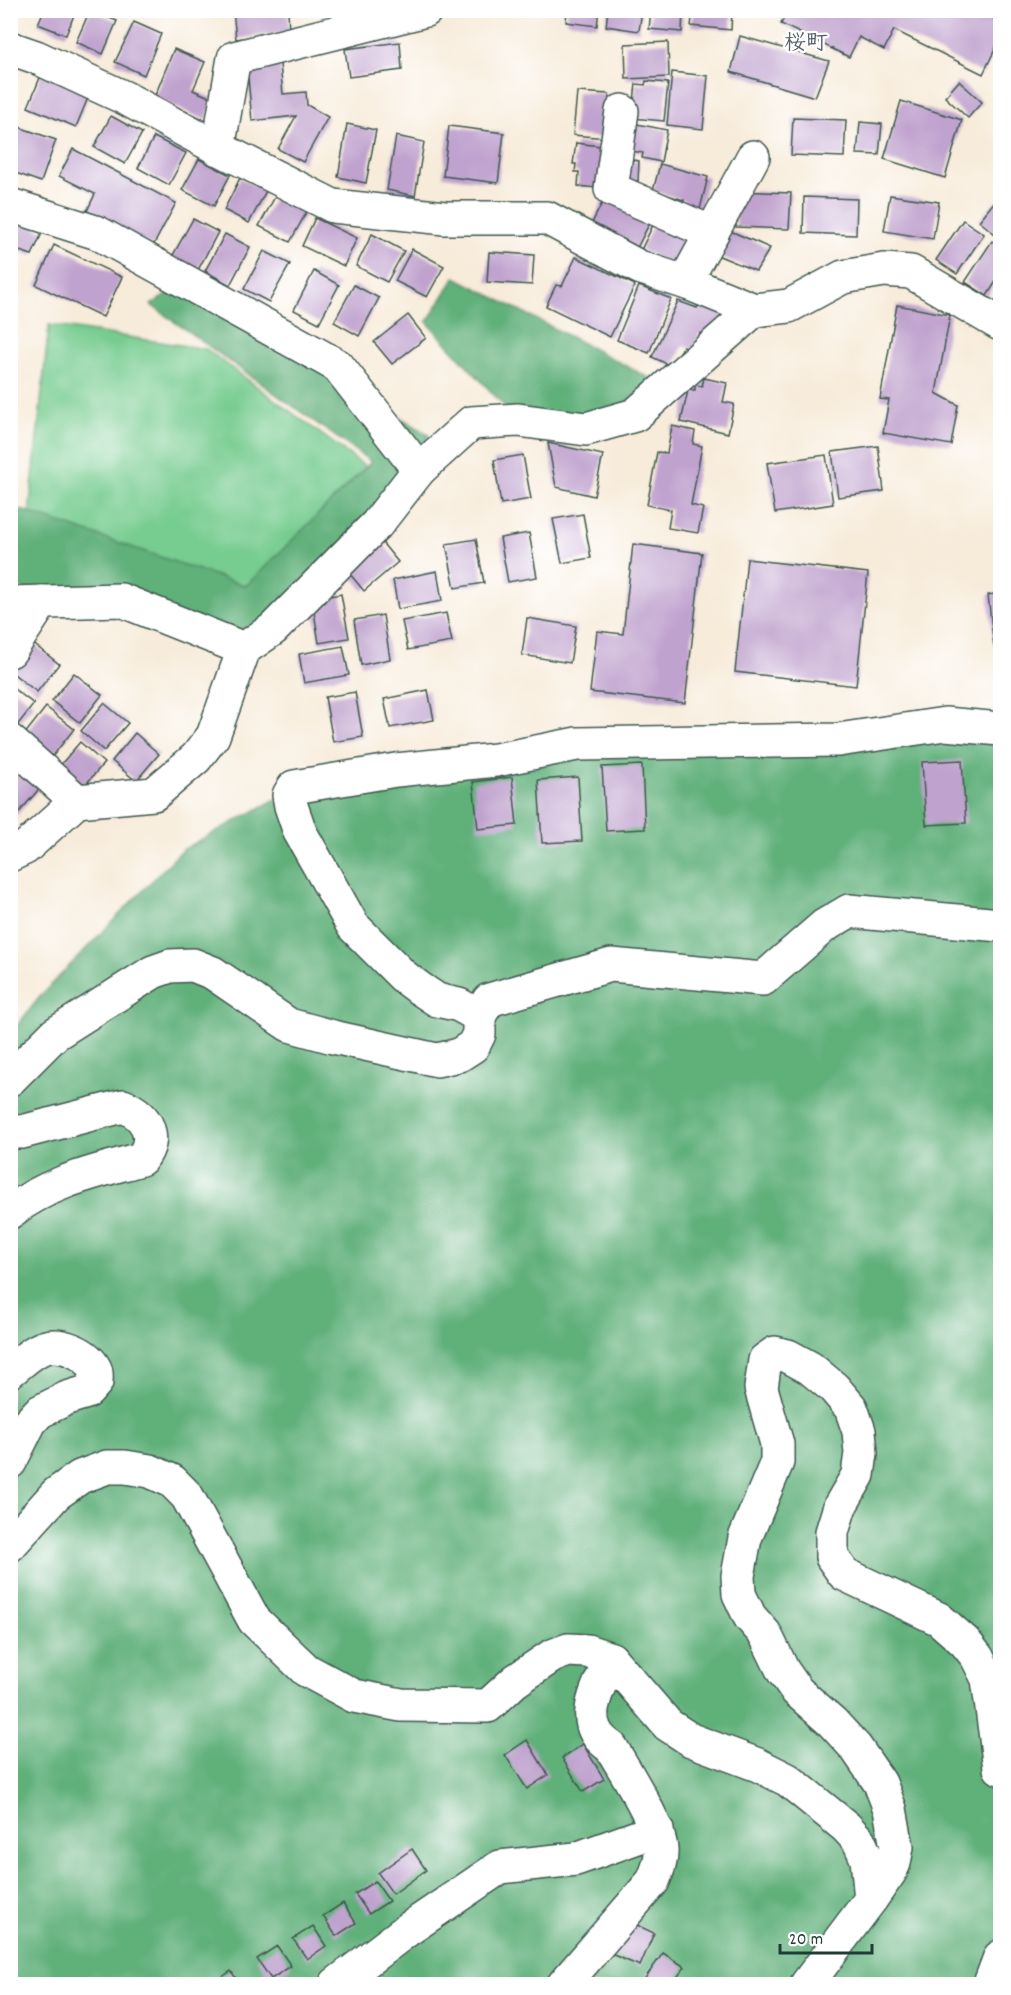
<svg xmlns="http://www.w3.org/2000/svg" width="1011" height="1995" font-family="Dekko,'Klee One',sans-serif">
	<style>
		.green { fill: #77cc90; stroke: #4b8462; stroke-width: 1.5 }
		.forest { fill: #61b07a; stroke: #407657; stroke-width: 1.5 }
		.building { fill: #bfa2ce }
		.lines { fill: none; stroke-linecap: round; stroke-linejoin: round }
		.minor-casing { stroke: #3f574d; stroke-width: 36 }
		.minor { stroke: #fff; stroke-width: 33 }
		.labels { text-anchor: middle; stroke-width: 4.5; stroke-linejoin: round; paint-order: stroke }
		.quarter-label { font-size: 22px; font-weight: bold; fill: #57606a; stroke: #fff }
	</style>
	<rect width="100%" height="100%" fill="#fff"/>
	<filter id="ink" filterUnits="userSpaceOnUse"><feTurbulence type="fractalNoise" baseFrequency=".0167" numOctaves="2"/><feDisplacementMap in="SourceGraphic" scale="12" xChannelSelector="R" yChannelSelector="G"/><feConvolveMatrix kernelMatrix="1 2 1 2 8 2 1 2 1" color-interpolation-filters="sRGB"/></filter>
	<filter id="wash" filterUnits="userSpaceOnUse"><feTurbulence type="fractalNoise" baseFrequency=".008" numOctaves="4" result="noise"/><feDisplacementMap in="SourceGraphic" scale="24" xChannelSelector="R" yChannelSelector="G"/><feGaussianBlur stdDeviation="1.35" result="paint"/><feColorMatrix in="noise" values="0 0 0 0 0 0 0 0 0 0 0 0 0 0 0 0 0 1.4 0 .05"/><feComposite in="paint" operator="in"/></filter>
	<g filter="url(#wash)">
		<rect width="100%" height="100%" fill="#f7ebd9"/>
		<polygon class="green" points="49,325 206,349 370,470 246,586 29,515"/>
		<g class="forest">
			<polygon points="455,277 667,387 586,429 506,408 427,322"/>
			<polygon points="184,283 429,435 366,550 244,649 11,585 10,506 246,586 371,462 151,305"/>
			<polygon points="1000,727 1000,1984 11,1984 11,1033 43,993 182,850 302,785 476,757"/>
		</g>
		<g id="blocks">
			<g class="building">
				<polygon points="44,10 76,10 66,35 38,24"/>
				<polygon points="90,10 117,21 103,54 76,42"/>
				<polygon points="233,10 288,10 289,32 236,39"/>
				<polygon points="567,10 599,10 597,26 566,22"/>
				<polygon points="608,10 642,10 639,31 606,26"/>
				<polygon points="651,10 683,10 682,32 649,29"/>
				<polygon points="693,10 732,10 731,30 691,26"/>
				<polygon points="788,10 977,10 1000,22 1000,39 983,74 894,30 884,50 859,37 849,57 781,24"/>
				<polygon points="134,22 161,34 144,75 115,62"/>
				<polygon points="740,36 829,61 815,97 731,72"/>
				<polygon points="400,42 402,70 349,77 345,49"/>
				<polygon points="668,42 669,77 626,79 625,44"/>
				<polygon points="174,49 205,62 193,90 214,99 206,120 154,98"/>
				<polygon points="280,64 283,94 306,92 307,105 328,117 303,162 278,149 296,116 252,121 247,67"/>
				<polygon points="44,68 92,88 76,127 28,107"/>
				<polygon points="672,72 708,76 703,129 667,125"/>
				<polygon points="646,81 668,83 664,121 632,118 636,84 645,85"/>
				<polygon points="959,81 982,102 968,118 945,97"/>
				<polygon points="577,92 609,94 606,138 573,135"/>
				<polygon points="901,101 962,120 945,178 884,159"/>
				<polygon points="111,116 142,133 125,164 94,147"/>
				<polygon points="793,118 846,120 844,157 791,155"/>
				<polygon points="860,122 882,124 879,155 857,154"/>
				<polygon points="632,123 667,130 661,162 642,158 643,153 627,150"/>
				<polygon points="10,124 56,140 41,182 10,171"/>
				<polygon points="347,124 376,130 366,183 338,177"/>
				<polygon points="449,126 504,133 498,183 443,176"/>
				<polygon points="396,136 424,142 415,196 387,190"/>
				<polygon points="154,137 186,153 169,185 138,168"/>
				<polygon points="576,143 608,147 597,188 578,186 579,172 575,172 576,164 573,164"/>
				<polygon points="73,149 176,203 153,246 87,211 95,194 59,176"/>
				<polygon points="199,159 230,175 214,206 182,190"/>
				<polygon points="626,159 639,161 638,181 624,180"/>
				<polygon points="660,164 708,177 700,209 683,205 684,200 653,191"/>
				<polygon points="240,178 266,191 249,223 224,210"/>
				<polygon points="737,191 791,193 789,229 736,227"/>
				<polygon points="276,195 307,211 290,242 259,226"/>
				<polygon points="606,195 652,218 636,250 590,227"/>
				<polygon points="890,195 939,202 933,239 884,231"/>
				<polygon points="804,197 857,199 856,235 803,233"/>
				<polygon points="995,201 1000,206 1000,238 979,221"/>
				<polygon points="10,218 43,231 32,255 10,248"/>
				<polygon points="315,218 357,238 344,266 302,246"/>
				<polygon points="193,219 218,232 198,270 172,257"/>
				<polygon points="656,219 694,236 680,268 641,250"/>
				<polygon points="963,220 984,234 957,274 936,260"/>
				<polygon points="728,230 770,248 756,271 717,255"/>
				<polygon points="225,234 250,247 230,285 205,271"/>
				<polygon points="372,234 404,251 387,282 356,266"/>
				<polygon points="992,241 1000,247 1000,275 987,296 965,282"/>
				<polygon points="54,245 122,277 103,317 36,285"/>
				<polygon points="412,249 444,266 427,297 395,281"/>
				<polygon points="264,251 290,264 269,302 244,289"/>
				<polygon points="489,252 534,255 532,285 487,282"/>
				<polygon points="576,257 635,285 610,337 546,306 556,285 562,286"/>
				<polygon points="314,271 339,285 319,323 294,310"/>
				<polygon points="354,285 379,298 359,336 334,322"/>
				<polygon points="639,286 671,299 649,353 617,340"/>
				<polygon points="678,301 697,308 699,303 723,314 727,320 706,337 700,333 693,349 683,346 673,367 652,357"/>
				<polygon points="897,305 950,315 936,393 958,405 951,445 883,433 889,400 880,399"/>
				<polygon points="408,315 426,338 392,364 374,342"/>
				<polygon points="704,378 727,383 723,402 734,404 728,433 681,422 688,390 695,390 695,385 702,386"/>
				<polygon points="672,426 695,431 693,444 702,446 691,505 703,508 698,533 668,528 671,510 647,505 657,452 667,453"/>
				<polygon points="548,443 603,455 594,496 556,487"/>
				<polygon points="878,446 884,491 838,497 832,452"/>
				<polygon points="523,455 531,499 501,504 494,460"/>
				<polygon points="826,455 833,504 775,513 767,463"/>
				<polygon points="583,514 591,558 562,563 553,519"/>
				<polygon points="529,533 537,577 508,582 500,538"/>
				<polygon points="379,539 398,562 364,591 345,568"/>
				<polygon points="476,539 484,583 455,588 446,544"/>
				<polygon points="633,544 702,553 685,703 590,692 597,631 623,634"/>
				<polygon points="747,559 868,573 856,686 735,672"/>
				<polygon points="437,571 442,601 398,609 393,580"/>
				<polygon points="1000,593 1000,645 994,646 988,595"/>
				<polygon points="341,594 349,638 319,643 312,599"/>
				<polygon points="446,613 452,642 408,650 402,621"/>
				<polygon points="383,615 390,659 361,665 354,620"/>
				<polygon points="527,618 576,626 570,663 522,655"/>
				<polygon points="31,642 59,664 37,692 10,671"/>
				<polygon points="343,646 349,675 304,683 299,654"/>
				<polygon points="74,673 102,695 80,723 52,701"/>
				<polygon points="10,686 34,704 12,732 10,731"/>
				<polygon points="428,690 434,720 390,728 384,699"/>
				<polygon points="355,692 363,737 333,742 325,697"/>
				<polygon points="104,703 128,723 104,751 81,731"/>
				<polygon points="46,707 74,729 52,757 24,735"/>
				<polygon points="135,733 159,754 136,781 112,761"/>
				<polygon points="80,742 104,763 81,790 57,769"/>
				<polygon points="962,760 966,823 926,825 922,762"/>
				<polygon points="642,765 645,829 606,831 602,767"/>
				<polygon points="15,768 39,789 16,816 10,811 10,774"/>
				<polygon points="512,777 517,825 478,829 473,782"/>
				<polygon points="578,777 582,841 542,843 538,780"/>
				<polygon points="527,1740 548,1775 527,1789 505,1755"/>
				<polygon points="583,1744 604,1779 583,1792 562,1758"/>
				<polygon points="412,1849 426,1870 393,1894 378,1873"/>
				<polygon points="375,1881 389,1901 369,1914 355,1894"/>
				<polygon points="343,1903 356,1923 336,1936 323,1916"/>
				<polygon points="626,1920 654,1933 640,1966 611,1954"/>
				<polygon points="313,1926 326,1946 307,1959 293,1939"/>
				<polygon points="277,1946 291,1966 271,1979 257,1959"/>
				<polygon points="663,1953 685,1967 672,1984 641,1984"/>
				<polygon points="231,1971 240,1984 212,1984"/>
				<polygon points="684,1977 696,1984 679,1984"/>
			</g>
		</g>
	</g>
	<g filter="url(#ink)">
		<use href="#blocks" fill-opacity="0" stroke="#3f574d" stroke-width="1.5"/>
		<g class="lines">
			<g class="minor-casing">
				<g id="minor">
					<polyline points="10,48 36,57 125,98 210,144 333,206 445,218 547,218 639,267 690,284 754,310 789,306 843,277 884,270 911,272 1000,324"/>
					<polyline points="622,111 611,189 712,233"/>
					<polyline points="218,149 234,58 426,10"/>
					<polyline points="10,205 98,233 338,366 419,470"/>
					<polyline points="685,282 753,157"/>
					<polyline points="10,603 121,600 244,649"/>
					<polyline points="10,651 42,602"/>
					<polyline points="10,741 77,801"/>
					<polyline points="10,855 25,848 77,801 154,794 196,758 213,736 244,649 273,629 377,524 419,470 471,423 518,420 586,429 635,415 754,310"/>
					<polyline points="479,1016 489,1000 611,965 763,979 824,926 849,911 1000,925"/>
					<polyline points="10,1079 55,1034 153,972 170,966 193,965 213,973 289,1025 333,1037 437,1060 459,1055 473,1046 479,1034 479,1016 459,1005 437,1000 419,988 403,976 353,926 300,832 291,806 289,795 294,787 396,770 496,760 577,744 838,740 945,724 1000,729"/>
					<path d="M10,1132H22L123,1106C147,1115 159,1138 141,1159C95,1172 48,1182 10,1212"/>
					<path d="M10,1371C21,1363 33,1350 46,1347C62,1343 87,1353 95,1369C97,1373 96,1378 96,1382L87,1392L67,1398L39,1412L30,1422L10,1462"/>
					<polyline points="10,1545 56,1494 80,1477 107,1467 125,1467 150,1471 172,1481 187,1496 254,1620 306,1670 354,1696 401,1705 488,1706 515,1681 552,1656 568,1650 587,1651 611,1659 668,1725 691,1740 758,1765 788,1780 846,1827 859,1841 867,1859 871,1899 807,1984"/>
					<polyline points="871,1899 890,1872 894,1863 897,1847 890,1809 880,1783 856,1748 832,1722 797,1691 783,1671 765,1634 750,1617 739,1594 738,1576 745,1538 777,1462 777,1444 761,1388 765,1360 775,1353 788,1356 810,1368 834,1388 851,1408 859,1431 861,1453 858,1475 840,1506 832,1532 832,1557 844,1574 939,1619 965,1642 977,1657 988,1679 1000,1768"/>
					<polyline points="336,1984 407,1930 500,1867 576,1859 657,1830"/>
					<path d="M564,1984L653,1881C657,1871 662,1861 661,1849C658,1822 626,1773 611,1747C575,1724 598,1689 611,1659"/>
					<polyline points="990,1984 1000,1957"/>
				</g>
			</g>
			<use href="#minor" class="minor"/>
		</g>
	</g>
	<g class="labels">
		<g class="quarter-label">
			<text x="806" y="49">桜町</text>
		</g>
	</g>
	<rect width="1011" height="1995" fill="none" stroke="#fff" stroke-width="36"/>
	<path d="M780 1944v9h92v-9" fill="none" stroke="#1f3d34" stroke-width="3"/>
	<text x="789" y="1944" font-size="18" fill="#1f3d34" stroke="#ffffff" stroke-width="4.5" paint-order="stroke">20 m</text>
</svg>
